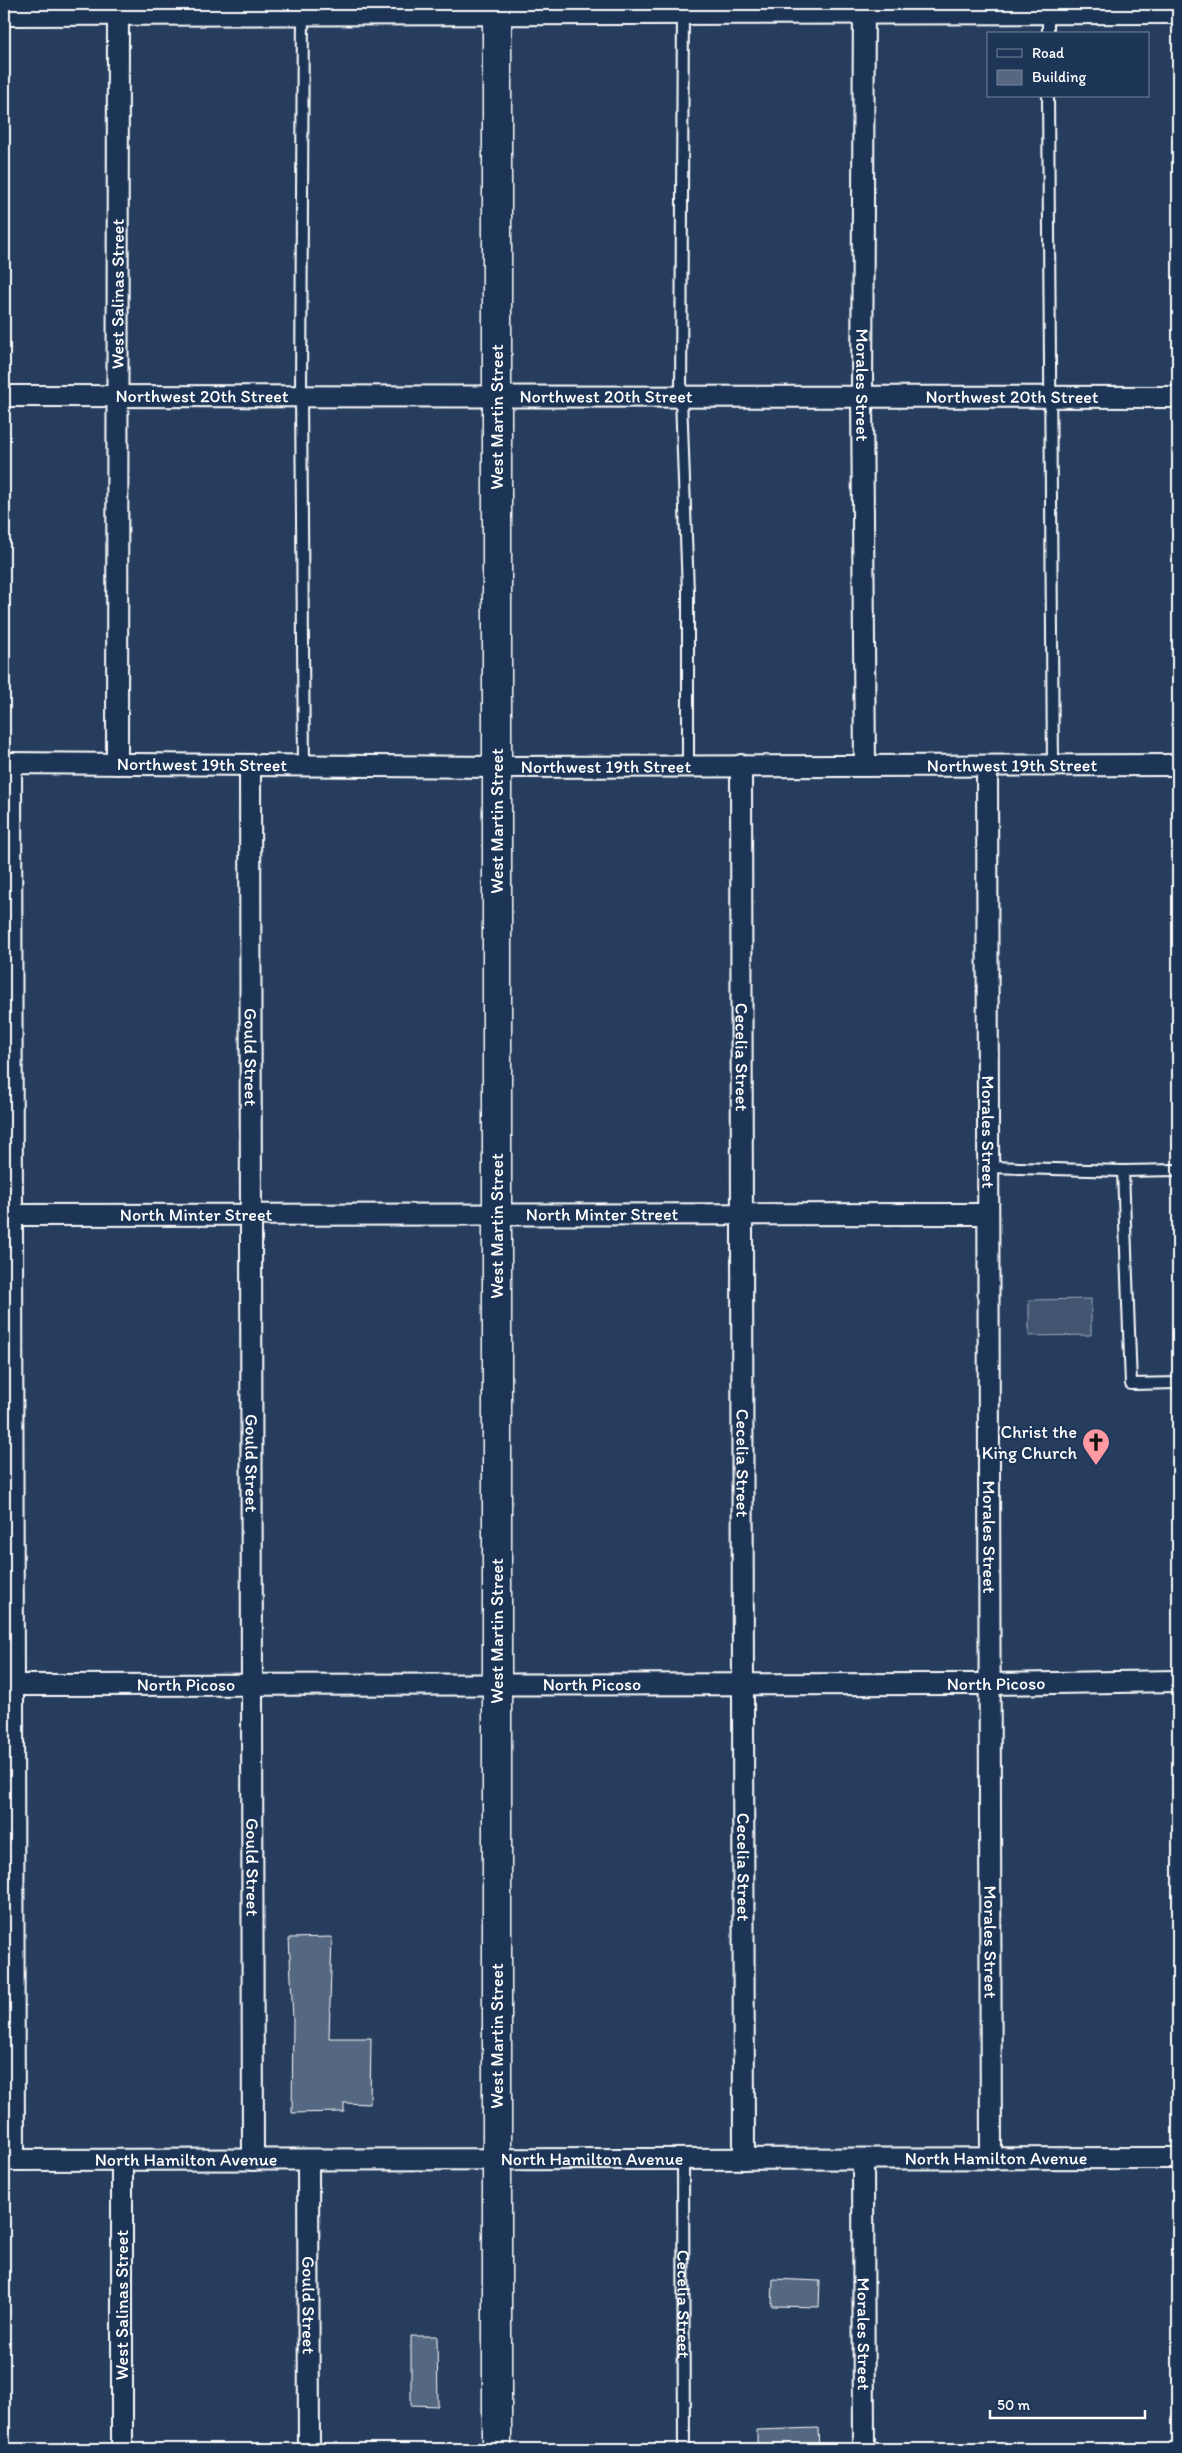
<svg xmlns="http://www.w3.org/2000/svg" width="1182" height="2453" font-family="Itim,sans-serif">
	<style>
		.green { fill: #425672; stroke: #a0aab8 }
		.building { fill: #556781; stroke: #fff }
		.lines { fill: none; stroke-linecap: round; stroke-linejoin: round }
		.service-casing { stroke: #fff; stroke-width: 14 }
		.minor-casing { stroke: #fff; stroke-width: 24 }
		.secondary-casing { stroke: #fff; stroke-width: 31 }
		.service { stroke: #1d3557; stroke-width: 10 }
		.minor { stroke: #1d3557; stroke-width: 20 }
		.secondary { stroke: #1d3557; stroke-width: 28 }
		.labels { text-anchor: middle; stroke-width: 4; stroke-linejoin: round; paint-order: stroke }
		.street-label { font-size: 18px; fill: #fff; stroke: #1d3557 }
		.poi-label { font-size: 18px; fill: #fff; stroke: #1d3557; text-anchor: end }
	</style>
	<rect width="100%" height="100%" fill="#263d5e"/>
	<filter id="ink" filterUnits="userSpaceOnUse"><feTurbulence type="fractalNoise" baseFrequency=".02" numOctaves="2"/><feDisplacementMap in="SourceGraphic" scale="10" xChannelSelector="R" yChannelSelector="G"/><feConvolveMatrix kernelMatrix="1 2 1 2 8 2 1 2 1" color-interpolation-filters="sRGB"/></filter>
	<g filter="url(#ink)">
		<polygon class="green" points="1091,1299 1091,1335 1029,1336 1029,1300"/>
		<g class="building">
			<polygon points="332,1937 329,2038 371,2038 370,2104 344,2103 344,2112 292,2113 293,2020 289,1938"/>
			<polygon points="773,2279 820,2281 819,2307 772,2306"/>
			<polygon points="411,2336 437,2336 438,2406 411,2405"/>
			<polygon points="818,2428 819,2449 757,2449 757,2430"/>
		</g>
		<g class="lines">
			<g class="service-casing">
				<g id="service">
					<polyline points="303,4 301,396 304,765"/>
					<polyline points="683,4 681,397 688,592 688,765"/>
					<polyline points="1048,10 1048,34"/>
					<polyline points="1048,96 1053,767"/>
					<polyline points="988,1167 1123,1171"/>
					<polyline points="1178,1170 1123,1171 1131,1384 1178,1383"/>
					<path id="s1" d="M683,2159L684,2449"/>
				</g>
			</g>
			<g class="minor-casing">
				<g id="minor">
					<path id="s2" d="M864,4L862,396L865,766"/>
					<polyline points="4,15 1178,13"/>
					<path id="s3" d="M4,396L1178,397"/>
					<path id="s4" d="M4,763L497,767L1178,765"/>
					<polyline points="11,763 14,2160"/>
					<path id="s5" d="M117,764L118,4"/>
					<path id="s6" d="M250,765L253,2160"/>
					<path id="s7" d="M741,765L744,2159"/>
					<path id="s8" d="M987,767L991,2159"/>
					<path id="s9" d="M4,1215L988,1214"/>
					<path id="s10" d="M4,1685L989,1684L1178,1681"/>
					<path id="s11" d="M863,2159L864,2449"/>
					<path id="s12" d="M4,2160L1178,2158"/>
					<polyline points="122,2160 122,2449"/>
					<path id="s13" d="M308,2160L309,2449"/>
				</g>
			</g>
			<g class="secondary-casing">
				<polyline id="secondary" points="497,2449 497,4"/>
			</g>
			<use href="#service" class="service"/>
			<use href="#minor" class="minor"/>
			<use href="#secondary" class="secondary"/>
		</g>
	</g>
	<defs>
		<g id="church-pin" transform="scale(1.4375)"><path d="M0 17L-7.5 6A9.5 9.5 0 1 1 7.5 6Z" fill="#ff9aa2" stroke="#1d3557"/><path d="M-1.2-6h2.4v3.5h3.3v2.4h-3.3V6h-2.4V-.1h-3.3v-2.4h3.3Z" fill="#111"/></g>
	</defs>
	<g fill-rule="evenodd">
		<use href="#church-pin" x="1096" y="1442"/>
	</g>
	<g class="labels">
		<g class="street-label">
			<text dy="6" stroke="none"><textPath href="#s5" startOffset="470">West Salinas Street</textPath></text>
			<text dy="6" stroke="none"><textPath href="#s2" startOffset="381">Morales Street</textPath></text>
			<text dy="6" stroke="none"><textPath href="#s3" startOffset="198">Northwest 20th Street</textPath></text>
			<text dy="6" stroke="none"><textPath href="#s3" startOffset="602">Northwest 20th Street</textPath></text>
			<text dy="6" stroke="none"><textPath href="#s3" startOffset="1008">Northwest 20th Street</textPath></text>
			<text transform="translate(497 417) rotate(-90)" y="6">West Martin Street</text>
			<text dy="6" stroke="none"><textPath href="#s4" startOffset="198">Northwest 19th Street</textPath></text>
			<text dy="6" stroke="none"><textPath href="#s4" startOffset="602">Northwest 19th Street</textPath></text>
			<text dy="6" stroke="none"><textPath href="#s4" startOffset="1008">Northwest 19th Street</textPath></text>
			<text transform="translate(497 821) rotate(-90)" y="6">West Martin Street</text>
			<text dy="6" stroke="none"><textPath href="#s6" startOffset="292">Gould Street</textPath></text>
			<text dy="6" stroke="none"><textPath href="#s7" startOffset="292">Cecelia Street</textPath></text>
			<text dy="6" stroke="none"><textPath href="#s8" startOffset="365">Morales Street</textPath></text>
			<text dy="6" stroke="none"><textPath href="#s9" startOffset="598">North Minter Street</textPath></text>
			<text dy="6" stroke="none"><textPath href="#s9" startOffset="192">North Minter Street</textPath></text>
			<text transform="translate(497 1226) rotate(-90)" y="6">West Martin Street</text>
			<text dy="6" stroke="none"><textPath href="#s6" startOffset="698">Gould Street</textPath></text>
			<text dy="6" stroke="none"><textPath href="#s7" startOffset="698">Cecelia Street</textPath></text>
			<text dy="6" stroke="none"><textPath href="#s8" startOffset="770">Morales Street</textPath></text>
			<text transform="translate(497 1631) rotate(-90)" y="6">West Martin Street</text>
			<text dy="6" stroke="none"><textPath href="#s10" startOffset="992">North Picoso</textPath></text>
			<text dy="6" stroke="none"><textPath href="#s10" startOffset="588">North Picoso</textPath></text>
			<text dy="6" stroke="none"><textPath href="#s10" startOffset="182">North Picoso</textPath></text>
			<text dy="6" stroke="none"><textPath href="#s6" startOffset="1102">Gould Street</textPath></text>
			<text dy="6" stroke="none"><textPath href="#s7" startOffset="1102">Cecelia Street</textPath></text>
			<text dy="6" stroke="none"><textPath href="#s8" startOffset="1175">Morales Street</textPath></text>
			<text transform="translate(497 2036) rotate(-90)" y="6">West Martin Street</text>
			<text dy="6" stroke="none"><textPath href="#s12" startOffset="588">North Hamilton Avenue</textPath></text>
			<text dy="6" stroke="none"><textPath href="#s12" startOffset="992">North Hamilton Avenue</textPath></text>
			<text dy="6" stroke="none"><textPath href="#s12" startOffset="182">North Hamilton Avenue</textPath></text>
			<text dy="6" stroke="none"><textPath href="#s1" startOffset="145">Cecelia Street</textPath></text>
			<text transform="translate(122 2305) rotate(-90)" y="6">West Salinas Street</text>
			<text dy="6" stroke="none"><textPath href="#s13" startOffset="145">Gould Street</textPath></text>
			<text dy="6" stroke="none"><textPath href="#s11" startOffset="175">Morales Street</textPath></text>
		</g>
		<g class="poi-label">
			<text x="1077" y="1438">Christ the<tspan x="1077" dy="21">King Church</tspan></text>
		</g>
	</g>
	<rect width="1182" height="2453" fill="none" stroke="#1d3557" stroke-width="20"/>
	<rect x="10" y="10" width="1162" height="2433" fill="none" stroke="#fff" stroke-width="2" filter="url(#ink)"/>
	<rect x="987" y="32" width="162" height="65" fill="#1d3557" stroke="#77869a"/>
	<rect x="997" y="49" width="25" height="8" fill="#1d3557" stroke="#77869a"/>
	<text x="1032" y="58" font-size="15" fill="#ffffff">Road</text>
	<rect x="997" y="70" width="25" height="15" fill="#556781" stroke="#77869a"/>
	<text x="1032" y="82" font-size="15" fill="#ffffff">Building</text>
	<path d="M990 2410v8h155v-8" fill="none" stroke="#ffffff" stroke-width="2.5"/>
	<text x="997" y="2410" font-size="15" fill="#ffffff" stroke="#1d3557" stroke-width="4" paint-order="stroke">50 m</text>
</svg>
